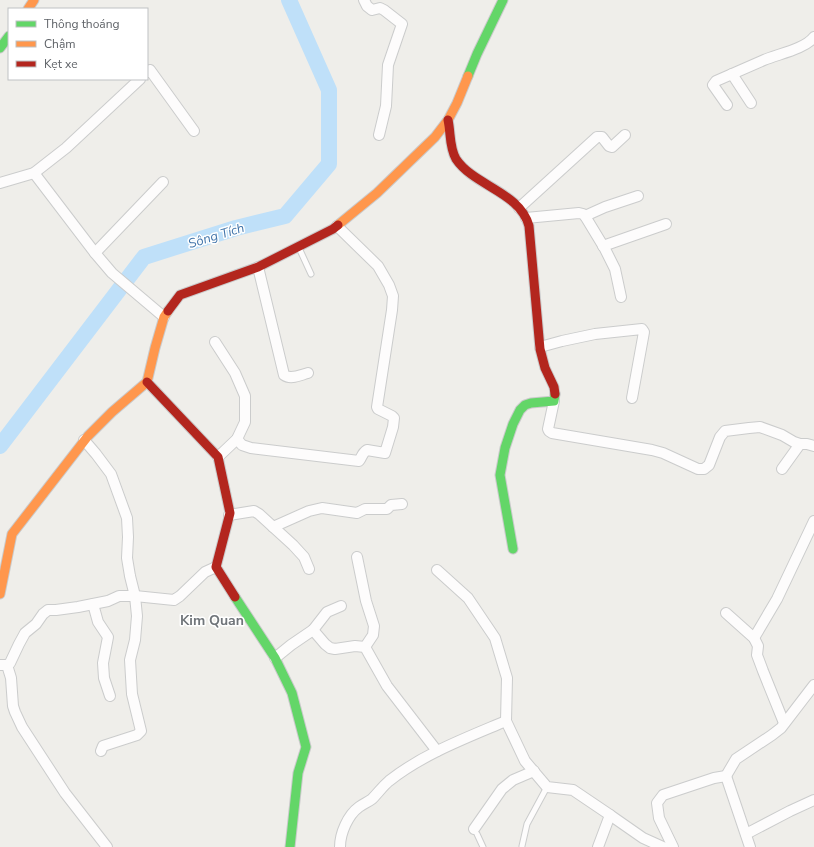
<svg xmlns="http://www.w3.org/2000/svg" width="814" height="847" font-family="'Nunito Sans',sans-serif">
	<style>
		.lines { fill: none; stroke-linecap: round; stroke-linejoin: round }
		.river { stroke: #bfe0f9; stroke-width: 16 }
		.lane-casing { stroke: #cbcccc; stroke-width: 7 }
		.street-casing { stroke: #cbcccc; stroke-width: 12 }
		.fast-casing { stroke: #cacacb; stroke-width: 11 }
		.slow-casing { stroke: #cacacb; stroke-width: 11 }
		.jam-casing { stroke: #cacacb; stroke-width: 11 }
		.lane { stroke: #fdfcfc; stroke-width: 5 }
		.street { stroke: #fdfcfc; stroke-width: 10 }
		.fast { stroke: #63d668; stroke-width: 9 }
		.slow { stroke: #ff974d; stroke-width: 9 }
		.jam { stroke: #b3261e; stroke-width: 9 }
		.labels { text-anchor: middle; stroke-width: 3; stroke-linejoin: round; paint-order: stroke }
		.water-label { font-size: 13px; font-style: italic; fill: #4174aa; stroke: #fff }
		.quarter-label { font-size: 14px; font-weight: bold; fill: #70757a; stroke: #fff }
	</style>
	<rect width="100%" height="100%" fill="#efeeea"/>
	<g class="lines">
		<polyline class="river" points="0,446 144,257 236,228 285,216 329,164 329,90 289,0"/>
		<g class="lane-casing">
			<g id="lane">
				<polyline points="299,248 311,274"/>
				<polyline points="477,834 483,847"/>
				<polyline points="522,846 527,824 547,787"/>
			</g>
		</g>
		<g class="street-casing">
			<g id="street">
				<polyline points="364,0 367,6 372,10 380,8 384,10 402,24 388,65 386,106 379,135"/>
				<polyline points="147,72 150,70 194,131"/>
				<polyline points="732,74 751,103"/>
				<path d="M727,105L713,85L716,81C732,74 748,67 764,60C778,54 805,49 814,37"/>
				<polyline points="34,173 95,253 112,273 164,317"/>
				<polyline points="0,183 34,173 66,148 140,79"/>
				<polyline points="519,208 597,137 602,137 609,146 612,147 625,135"/>
				<polyline points="585,216 605,207 638,196"/>
				<polyline points="526,218 579,213 583,214 585,216 605,249 615,269 621,297"/>
				<polyline points="603,246 666,224"/>
				<polyline points="95,253 163,182"/>
				<path d="M258,267L284,375C291,380 300,375 308,373"/>
				<polyline points="215,342 235,373 245,396 245,422 237,439 218,457"/>
				<polyline points="540,347 562,341 595,334 642,329 644,332 632,398"/>
				<polyline points="554,401 548,429 549,431 552,433 652,450 663,453 698,469 704,469 709,465 720,437 725,431 749,428 760,427 782,435 794,442 800,444 807,444 814,446"/>
				<path d="M237,439L242,445L251,448L359,461C362,457 362,453 367,450L385,453L393,427L394,418L392,416L378,409L377,407L392,310L393,296L389,285L378,266L337,226"/>
				<polyline points="84,440 96,454 111,474 127,518 128,537 127,558 130,576 135,596 137,616 135,640 130,660 132,694 141,731 137,735 103,746 101,751"/>
				<polyline points="782,469 800,444"/>
				<polyline points="229,515 254,511 259,514 293,545 304,557 309,569"/>
				<polyline points="273,527 309,511 322,508 357,513 365,509 387,509 391,505 402,504"/>
				<polyline points="357,557 366,601 374,626 373,635 365,647"/>
				<polyline points="437,570 468,598 495,638 507,678 506,721 525,761 547,787 573,790 610,815 598,847"/>
				<polyline points="93,604 98,622 108,637 103,663 104,678 110,696"/>
				<polyline points="726,613 754,638 758,646 757,655 763,671 784,723"/>
				<polyline points="313,630 327,612 341,606"/>
				<polyline points="754,638 777,599 814,521"/>
				<polyline points="275,658 291,645 313,630 325,644 330,648 335,649 355,646 365,647 387,686 437,751"/>
				<polyline points="0,665 7,665 10,663 19,644 25,633 36,624 43,614 48,610 56,610 78,607 108,601 119,596 135,596 174,600 180,596 205,572 216,567"/>
				<polyline points="7,665 11,678 13,706 15,712 22,727 65,793 107,847"/>
				<polyline points="726,776 736,759 772,735 781,728 814,685"/>
				<polyline points="726,776 750,847"/>
				<polyline points="610,815 643,838 663,847"/>
				<polyline points="474,829 502,789 513,780 534,771"/>
				<polyline points="746,834 790,811 814,800"/>
				<path d="M340,847C340,833 348,815 359,807C363,804 368,802 372,799C378,793 383,786 389,781C423,754 466,738 506,721"/>
				<polyline points="673,847 659,818 657,803 663,795 714,778 726,776"/>
			</g>
		</g>
		<g class="fast-casing">
			<g id="fast">
				<polyline points="0,48 9,36"/>
				<polyline points="468,76 477,54 503,0"/>
				<polyline points="513,549 500,475 505,448 513,424 520,410 525,405 531,403 554,401 555,394"/>
				<polyline points="235,597 275,658 292,693 306,747 298,773 290,847"/>
			</g>
		</g>
		<g class="slow-casing">
			<g id="slow">
				<polyline points="28,9 34,0"/>
				<polyline points="338,225 377,193 435,137 448,120 457,103 468,76"/>
				<polyline points="0,594 12,534 88,436 112,412 147,382 155,348 164,317 168,311"/>
			</g>
		</g>
		<g class="jam-casing">
			<g id="jam">
				<path d="M448,120C451,133 449,147 456,159C474,186 520,192 529,226L540,349L545,368L554,387L555,394"/>
				<polyline points="168,311 180,295 258,267 333,229 338,225"/>
				<polyline points="147,382 218,457 230,513 216,567 235,597"/>
			</g>
		</g>
		<use href="#lane" class="lane"/>
		<use href="#street" class="street"/>
		<use href="#fast" class="fast"/>
		<use href="#slow" class="slow"/>
		<use href="#jam" class="jam"/>
	</g>
	<g class="labels">
		<g class="water-label">
			<text transform="translate(216 235) rotate(-17)" y="5">Sông Tích</text>
		</g>
		<g class="quarter-label">
			<text x="212" y="625">Kim Quan</text>
		</g>
	</g>
	<rect x="8" y="8" width="140" height="72" fill="#ffffff" stroke="#bfc1c3"/>
	<rect x="16" y="21" width="20" height="6" fill="#63d668" stroke="#bfc1c3"/>
	<text x="44" y="28" font-size="12" fill="#5f6368">Thông thoáng</text>
	<rect x="16" y="41" width="20" height="6" fill="#ff974d" stroke="#bfc1c3"/>
	<text x="44" y="48" font-size="12" fill="#5f6368">Chậm</text>
	<rect x="16" y="61" width="20" height="6" fill="#b3261e" stroke="#bfc1c3"/>
	<text x="44" y="68" font-size="12" fill="#5f6368">Kẹt xe</text>
</svg>
